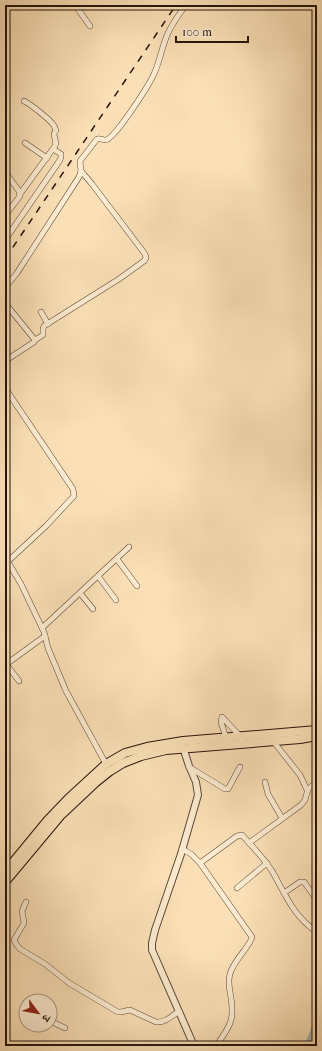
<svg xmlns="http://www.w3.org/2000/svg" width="322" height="1051" font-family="'IM FELL French Canon','Noto Serif Devanagari',serif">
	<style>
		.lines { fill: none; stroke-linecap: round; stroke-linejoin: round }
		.river { stroke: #9fbdb2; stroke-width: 9 }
		.minor-casing { stroke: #5a4636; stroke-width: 6 }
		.tertiary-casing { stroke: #5a4636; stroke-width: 8 }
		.trunk-casing { stroke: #25130b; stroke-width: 10 }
		.minor { stroke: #fcebd0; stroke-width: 5 }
		.tertiary { stroke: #fcebd0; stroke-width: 6 }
		.trunk { stroke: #fbe0b7; stroke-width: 8 }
		.rail { stroke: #25130b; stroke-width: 1.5; stroke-dasharray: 7 7; stroke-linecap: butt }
	</style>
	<rect width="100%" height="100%" fill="#fbe0b7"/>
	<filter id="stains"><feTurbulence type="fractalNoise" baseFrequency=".005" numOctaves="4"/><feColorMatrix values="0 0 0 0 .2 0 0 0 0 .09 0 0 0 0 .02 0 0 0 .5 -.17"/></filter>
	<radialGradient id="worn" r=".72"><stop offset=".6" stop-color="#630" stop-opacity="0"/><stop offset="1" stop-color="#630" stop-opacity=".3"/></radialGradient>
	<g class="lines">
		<polyline class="river" points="309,1046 317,1025"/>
		<g class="minor-casing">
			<g id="minor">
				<polyline points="67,5 72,7 75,5"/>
				<polyline points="75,5 90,26"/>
				<polyline points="5,36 5,41"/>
				<polyline points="25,143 47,158"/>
				<path d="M20,194L55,146C57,141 54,138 54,134C55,130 57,132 55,128C54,122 30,104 24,101"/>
				<polyline points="5,213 7,213 20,196 19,191 8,176"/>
				<polyline points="5,240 60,160 61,157 61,154 53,149"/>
				<path d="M5,288L17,273L79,177L81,171L80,161L97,139C100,138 103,140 106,140C116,137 149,85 154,74C160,61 162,46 168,33C173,23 179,14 186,5"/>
				<polyline points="5,303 35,340 34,342 5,361"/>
				<polyline points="41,312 48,324"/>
				<polyline points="35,340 43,335 43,329 44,326 119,279 144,261 146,258 145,254 92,184 81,171"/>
				<polyline points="5,388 73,489 74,496 46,526 5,564"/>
				<polyline points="117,559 137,586"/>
				<polyline points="8,562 21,584 44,632 48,648 66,691 106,764"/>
				<polyline points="98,576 116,600"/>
				<polyline points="80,593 93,609"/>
				<polyline points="42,628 129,547"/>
				<polyline points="6,664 19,681"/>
				<polyline points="5,665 45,636"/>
				<polyline points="226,738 221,722 222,717 240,736"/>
				<polyline points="273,741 300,775 307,790"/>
				<polyline points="189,767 225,789 228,789 240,767"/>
				<polyline points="265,782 268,794 282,818"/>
				<polyline points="249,843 301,805 305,800 308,789 317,782"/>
				<path d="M182,849L191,854L200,863L252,937C251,945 233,961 230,974C228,980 229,986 230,992C235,1019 232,1024 216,1046"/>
				<path d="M200,863L237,836L242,835C252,846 264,858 272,871C286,895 293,916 317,932"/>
				<polyline points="237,888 267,863"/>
				<polyline points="284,893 300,882 304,882 317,900"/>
				<path d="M26,902L22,911L24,923L14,940L16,944L20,949L45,964L69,983L118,1012H121L130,1010L156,1022C165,1023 172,1016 179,1011"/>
				<polyline points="50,1021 65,1028"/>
			</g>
		</g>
		<g class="tertiary-casing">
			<polyline id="tertiary" points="182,744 189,766 196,782 198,795 181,854 155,930 152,943 152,950 194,1046"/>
		</g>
		<g class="trunk-casing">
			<g id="trunk">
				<polyline points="5,872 47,821 68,799 106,764 125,753 147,747 183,741 317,730"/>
				<polyline points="5,882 61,815 95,783 110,771 123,763 141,756 166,750 300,739 317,736"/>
			</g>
		</g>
		<use href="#minor" class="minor"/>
		<use href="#tertiary" class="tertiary"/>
		<use href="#trunk" class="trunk"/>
		<polyline class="rail" points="5,259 176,5"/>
	</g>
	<rect width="322" height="1051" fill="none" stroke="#fbe0b7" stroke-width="20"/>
	<rect x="6" y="6" width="310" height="1039" fill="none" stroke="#25130b" stroke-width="2"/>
	<rect x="10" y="10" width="302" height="1031" fill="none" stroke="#25130b"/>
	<g transform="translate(38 1013) rotate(122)"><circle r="19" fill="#fcebd0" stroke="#a69581"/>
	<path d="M0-3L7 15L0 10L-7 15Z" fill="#8f2418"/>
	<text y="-6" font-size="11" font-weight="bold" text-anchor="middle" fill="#25130b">उ</text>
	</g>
	<path d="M176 36v6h72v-6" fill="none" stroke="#25130b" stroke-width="2"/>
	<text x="182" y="36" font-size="12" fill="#25130b" stroke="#fcebd0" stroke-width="3" paint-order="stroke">100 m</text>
	<rect width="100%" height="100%" filter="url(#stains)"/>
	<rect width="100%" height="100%" fill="url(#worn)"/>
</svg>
